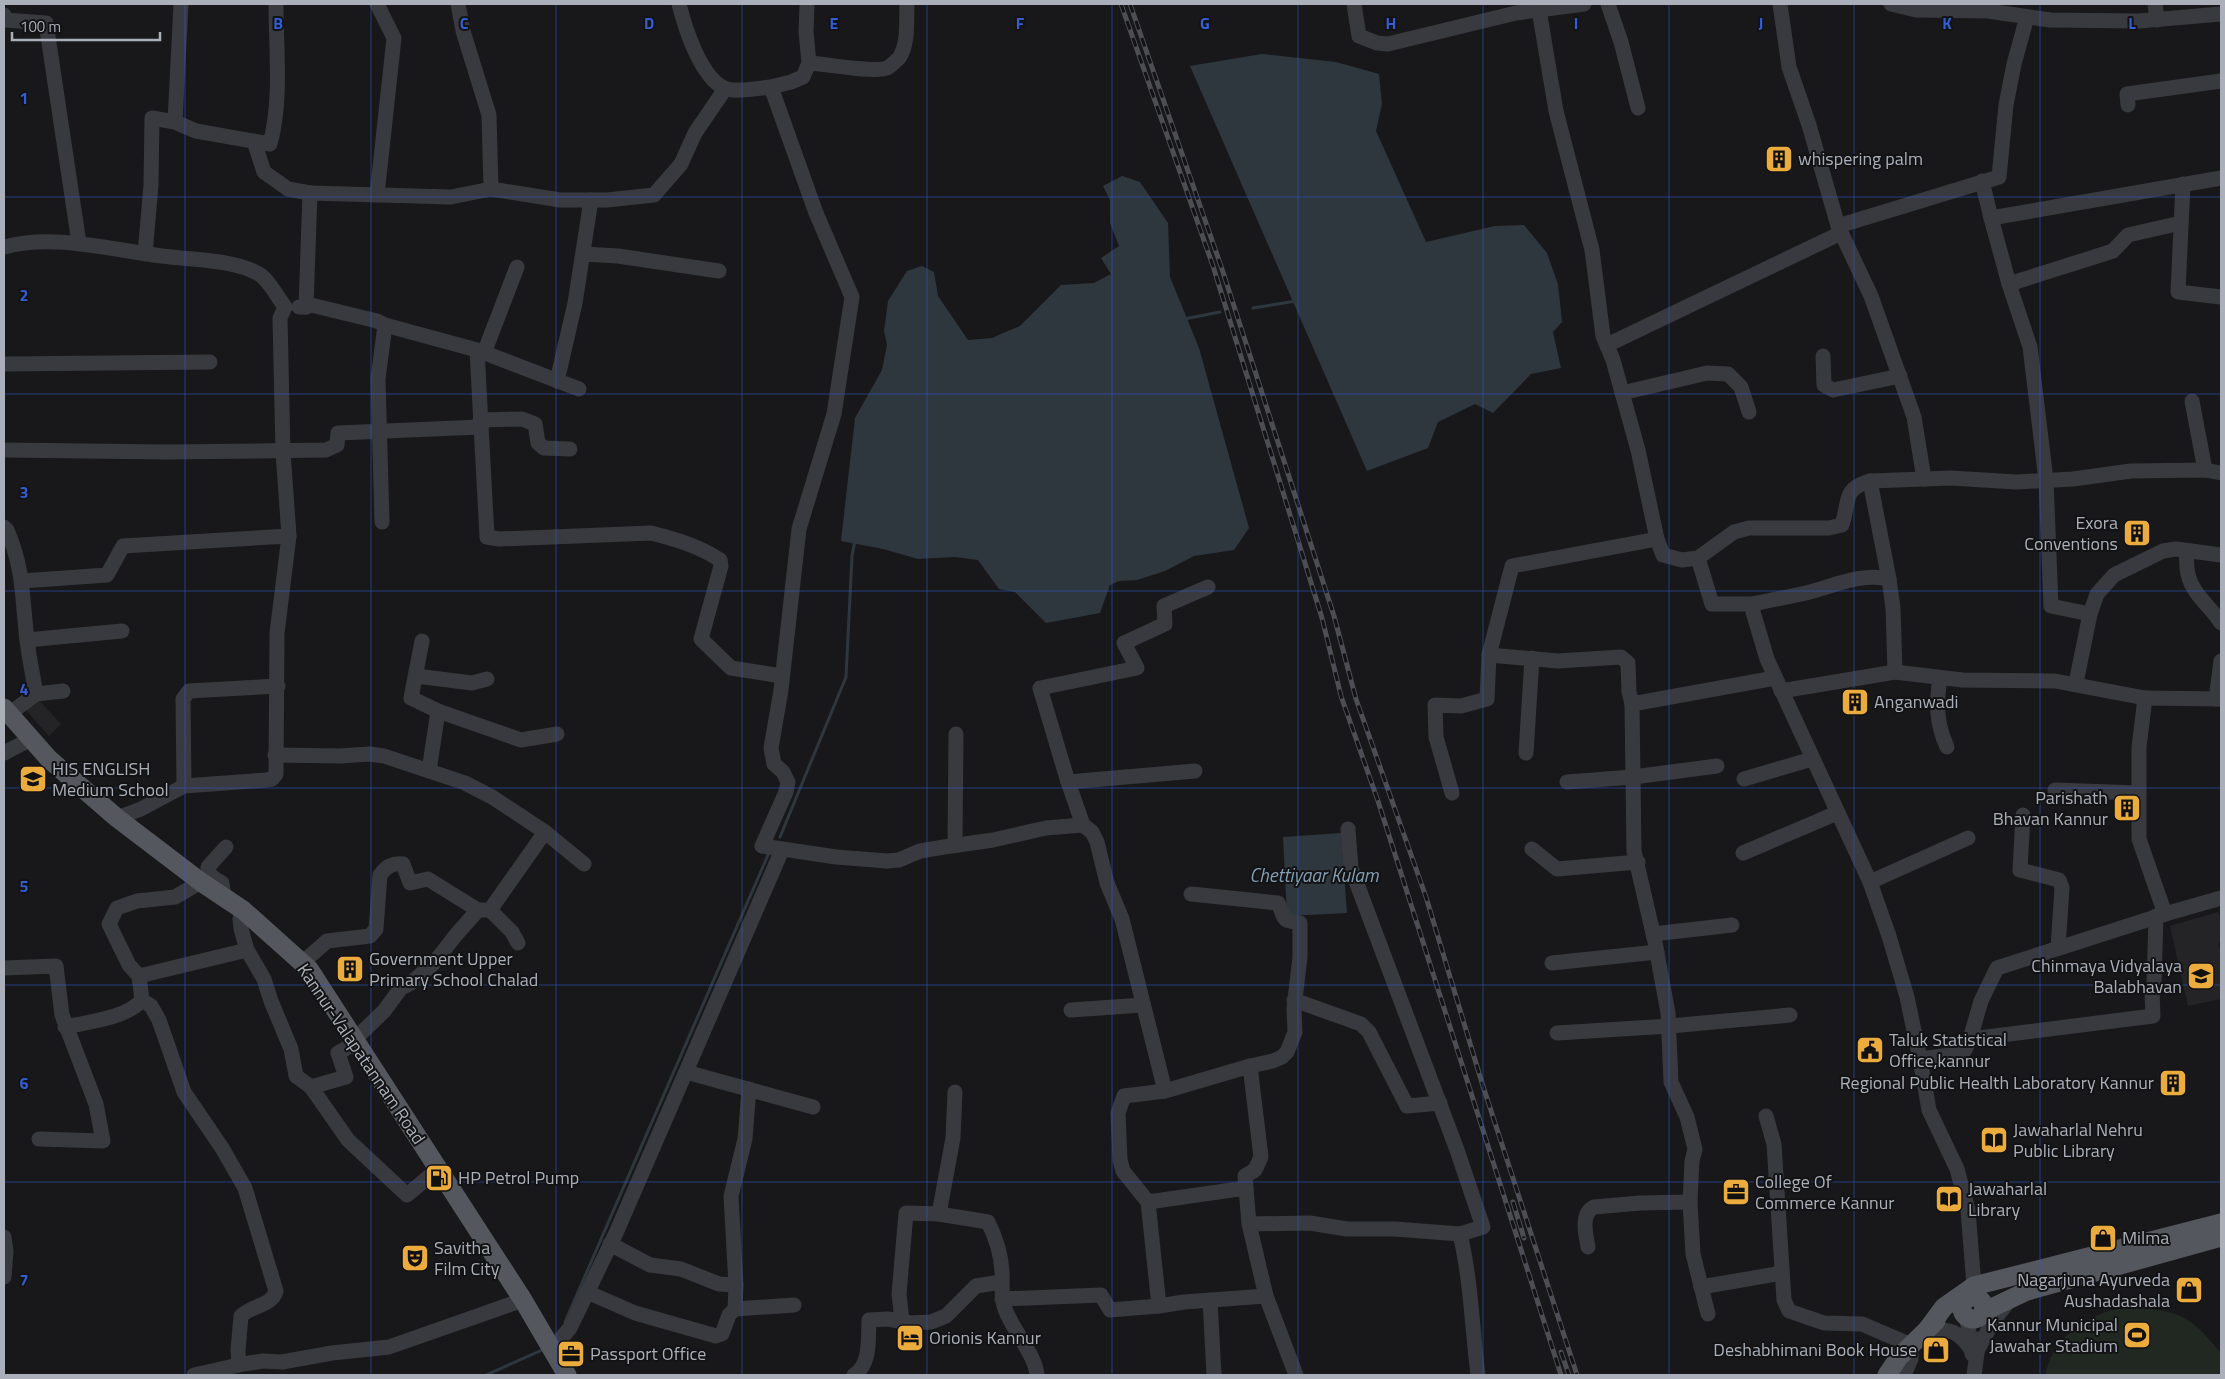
<svg xmlns="http://www.w3.org/2000/svg" width="2225" height="1379" font-family="'Titillium Web',sans-serif">
	<style>
		.built { fill: #242427 }
		.green { fill: #202821 }
		.water { fill: #2e373e }
		.lines { fill: none; stroke-linecap: round; stroke-linejoin: round }
		.stream { stroke: #2e373e; stroke-width: 3 }
		.minor { stroke: #393a3f; stroke-width: 15 }
		.major { stroke: #55575e; stroke-width: 19 }
		.rail-casing { stroke: #4c4e54; stroke-width: 5 }
		.rail { stroke: #131315; stroke-width: 3; stroke-dasharray: 9; stroke-linecap: butt }
		.grid { fill: none; stroke: #325dd3; stroke-width: 1; stroke-opacity: 0.55 }
		.labels { text-anchor: middle; stroke-width: 4; stroke-linejoin: round; paint-order: stroke }
		.poi-label { font-size: 18px; fill: #aaafb9; stroke: #131315; text-anchor: start }
		.street-label { font-size: 18px; fill: #aaafb9; stroke: #131315 }
		.water-label { font-size: 19px; font-style: italic; fill: #839eb3; stroke: #131315 }
		.grid-label { font-size: 16px; text-anchor: middle; font-weight: bold; fill: #325dd3; stroke: #131315; stroke-width: 4; stroke-linejoin: round; paint-order: stroke }
	</style>
	<rect width="100%" height="100%" fill="#18181a"/>
	<g class="built">
		<polygon points="37,698 61,724 49,736 24,708"/>
		<polygon points="2218,912 2221,920 2221,942 2218,944 2221,952 2221,999 2188,1006 2170,926"/>
	</g>
	<path class="green" d="M2141,1308C2185,1312 2193,1320 2221,1353V1375H2045C2047,1368 2049,1360 2053,1353C2063,1334 2089,1317 2109,1311C2119,1308 2131,1309 2141,1308Z"/>
	<g class="water">
		<polygon points="1262,54 1336,62 1379,74 1382,104 1376,131 1426,242 1495,226 1524,225 1547,253 1558,284 1562,322 1553,332 1561,368 1531,374 1493,413 1475,404 1438,422 1428,448 1367,471 1190,66"/>
		<polygon points="1122,176 1140,182 1168,223 1170,277 1199,348 1249,528 1234,550 1194,556 1165,571 1137,580 1119,581 1110,585 1100,613 1046,623 1015,592 999,589 978,560 955,557 918,559 883,549 841,541 855,418 882,370 887,345 884,331 888,301 907,271 922,266 934,272 938,296 968,340 992,338 1020,326 1061,285 1094,283 1111,274 1101,258 1119,246 1110,223 1110,200 1103,186"/>
		<polygon points="1341,833 1347,913 1287,916 1283,837"/>
	</g>
	<g class="lines">
		<g class="stream">
			<polyline points="1253,308 1296,301"/>
			<polyline points="1184,319 1220,312"/>
			<polyline points="780,837 846,677 852,556 855,540"/>
			<polyline points="565,1322 768,855"/>
			<polyline points="486,1375 540,1351 544,1348"/>
		</g>
		<g class="minor">
			<polyline points="377,4 394,38 377,195"/>
			<polyline points="458,4 463,31 489,115 491,189"/>
			<path d="M679,4C685,28 700,76 724,88C734,93 759,88 771,87L816,213L852,297L834,414L799,529L781,690L771,748L774,764L783,772L788,782L786,792L762,846L836,857L887,861L899,860L920,851L944,847L993,840L1046,828L1083,825L1092,832L1097,842L1107,883L1122,919L1165,1091L1250,1066L1261,1157L1255,1170L1245,1176L1249,1224L1266,1296L1296,1375"/>
			<polyline points="1354,4 1359,36 1377,43 1388,44 1516,13 1584,4"/>
			<path d="M1538,4L1556,111L1592,250L1603,336L1613,360L1638,450L1657,539L1663,555L1682,560L1698,558L1734,532L1749,528H1829L1842,525C1850,501 1842,489 1870,481L1951,478L2016,482L2073,479L2131,471L2205,470L2221,473"/>
			<polyline points="1608,4 1621,42 1638,108"/>
			<polyline points="1780,4 1789,67 1809,125 1838,226 1871,296 1914,417 1924,479"/>
			<polyline points="1891,4 1916,10 1988,11 2050,20 2139,21 2221,14"/>
			<polyline points="2155,4 2157,20"/>
			<polyline points="4,15 5,20 46,23 79,243"/>
			<path d="M809,63C826,64 873,73 887,68C891,66 896,61 899,58C909,44 906,20 907,4"/>
			<polyline points="771,87 791,82 803,77 809,63 806,32 807,4"/>
			<polyline points="2128,105 2127,94 2221,81"/>
			<polyline points="175,122 181,4"/>
			<polyline points="254,141 264,172 288,189 310,193"/>
			<polyline points="1982,181 1991,218"/>
			<polyline points="2183,184 2178,292 2221,297"/>
			<polyline points="1838,226 1999,177 2006,105 2014,64 2027,17"/>
			<path d="M4,247C53,233 112,250 162,256C192,260 233,259 259,274C269,280 278,298 285,307"/>
			<path d="M145,254L151,185L152,118L175,122L196,131L270,144C282,100 276,50 276,4"/>
			<polyline points="583,254 618,256 719,271"/>
			<polyline points="2009,284 2113,251 2128,235 2181,223"/>
			<polyline points="299,307 306,307 310,193 451,197 491,189 560,200 607,200 654,195 681,164 695,133 725,89"/>
			<path d="M306,307L311,305L377,321L385,325L477,350L487,537L499,539L651,533C675,539 699,546 720,560L721,566L701,639L731,668L782,676"/>
			<polyline points="1607,345 1841,233"/>
			<polyline points="477,350 579,389"/>
			<polyline points="484,353 517,267"/>
			<polyline points="1823,356 1824,385 1833,390 1900,376"/>
			<polyline points="4,364 210,362"/>
			<polyline points="557,381 575,303 591,200"/>
			<polyline points="1622,393 1707,373 1728,374 1741,387 1749,412"/>
			<polyline points="2192,401 2205,470"/>
			<polyline points="480,420 522,419 535,424 538,443 544,448 570,449"/>
			<polyline points="4,450 167,452 326,450 337,445 338,433 481,427"/>
			<polyline points="1870,481 1889,579"/>
			<polyline points="382,522 378,379 385,325"/>
			<path d="M4,527L7,530C24,569 22,599 27,640C29,658 33,676 36,694L63,691"/>
			<path d="M2186,551C2187,558 2186,567 2188,574C2192,594 2211,607 2221,623"/>
			<polyline points="1698,558 1712,604 1753,604 1753,612 1767,659 1870,882 1889,936 1907,997 1920,1059"/>
			<polyline points="22,581 107,575 123,546 289,536"/>
			<path d="M1753,604C1770,600 1788,597 1806,593C1831,587 1862,572 1889,579L1893,608L1895,672"/>
			<polyline points="2090,614 2051,606 2046,480 2030,347 2009,284 1991,218 2221,178"/>
			<polyline points="27,640 122,631"/>
			<polyline points="422,641 411,698 438,711 429,771"/>
			<polyline points="1489,655 1558,661 1621,657 1628,663 1629,692 1632,704 1775,678"/>
			<polyline points="416,676 472,683 487,679"/>
			<path d="M1940,678C1936,703 1936,723 1947,747"/>
			<polyline points="2076,683 2090,614 2097,594 2114,575 2163,551 2176,549 2221,555"/>
			<polyline points="1781,691 1895,672 1962,680 2055,681 2145,698"/>
			<polyline points="2216,699 2221,661"/>
			<polyline points="1632,704 1634,851 1655,942 1668,1013 1671,1082 1687,1117 1695,1149 1692,1161 1690,1202 1693,1254 1708,1314"/>
			<polyline points="438,711 521,740 557,734"/>
			<polyline points="9,714 36,694"/>
			<polyline points="4,753 31,739"/>
			<polyline points="1526,753 1532,658"/>
			<polyline points="275,755 340,756 369,754 384,756 465,783 492,797 545,832 584,864"/>
			<polyline points="1744,779 1812,759"/>
			<polyline points="1068,782 1195,771"/>
			<polyline points="1567,782 1633,777 1717,766"/>
			<polyline points="184,786 183,699 189,691 278,686"/>
			<polyline points="2055,790 2139,793"/>
			<polyline points="1452,793 1436,737 1435,705 1461,706 1487,699 1489,655 1512,566 1657,539"/>
			<polyline points="2023,815 2020,870 2059,880 2062,888 2058,948"/>
			<polyline points="117,818 141,809 184,786 266,780 272,779 276,774 277,633 289,536 283,452 280,318 285,307"/>
			<polyline points="1083,825 1068,782 1040,688 1137,668 1124,643 1165,624 1164,606 1208,587"/>
			<polyline points="955,845 956,734"/>
			<polyline points="1532,849 1557,869 1638,862"/>
			<polyline points="1743,853 1837,813"/>
			<polyline points="1870,882 1968,838"/>
			<path d="M1191,894L1278,903C1286,919 1279,920 1300,923V957L1294,1008L1295,1032L1287,1052L1282,1057L1273,1061L1250,1066"/>
			<path d="M224,898L222,883C215,879 208,876 208,867L226,847"/>
			<polyline points="243,910 240,919 241,929 247,950 264,979 271,1001 291,1049 296,1076 311,1087 346,1077 338,1053 355,1043"/>
			<polyline points="490,910 512,932 518,943"/>
			<polyline points="2165,914 2221,898"/>
			<polyline points="1653,934 1732,925"/>
			<path d="M302,963L327,941L370,936L376,929L380,875C387,866 392,863 403,864L410,883L428,879L478,910H490L545,832"/>
			<polyline points="1552,963 1657,952"/>
			<polyline points="4,968 56,966 62,1015 96,1104 103,1141 39,1139"/>
			<polyline points="139,976 247,950"/>
			<path d="M142,1000L151,1006L159,1020L184,1092L222,1148L245,1188L276,1291C272,1306 252,1305 241,1316L238,1350L239,1365"/>
			<polyline points="1294,1000 1361,1024 1369,1032 1407,1106 1440,1103"/>
			<polyline points="1071,1010 1143,1005"/>
			<path d="M65,1027C88,1022 127,1018 142,1000L139,976L129,965L109,924L117,908L137,901L175,897L201,882"/>
			<polyline points="1557,1033 1670,1026 1790,1015"/>
			<polyline points="1970,1039 2153,1016 2152,991 2154,984 2156,916"/>
			<polyline points="354,1040 384,1011 401,988 411,983 434,963 455,936 478,910"/>
			<polyline points="686,1072 813,1107"/>
			<polyline points="311,1087 348,1140 407,1195 438,1169"/>
			<polyline points="1766,1116 1774,1144 1784,1300 1789,1311 1824,1323 1862,1324 1911,1345 1911,1359 1904,1375"/>
			<polyline points="1148,1202 1246,1188"/>
			<polyline points="939,1214 953,1138 955,1092"/>
			<polyline points="1249,1224 1310,1223 1347,1229 1395,1229 1460,1234 1483,1227 1457,1150 1351,868 1348,829"/>
			<path d="M1460,1234C1471,1280 1472,1328 1478,1375"/>
			<polyline points="4,1237 6,1251 4,1277"/>
			<polyline points="610,1244 650,1265 681,1269 719,1284 736,1285"/>
			<path d="M1588,1247C1586,1235 1580,1214 1594,1207L1640,1203L1690,1202"/>
			<polyline points="1701,1287 1782,1273"/>
			<polyline points="587,1292 635,1313 716,1336 722,1334 729,1315 735,1309 794,1305"/>
			<polyline points="1970,1296 1974,1286 1968,1210 1957,1169 1929,1110 1920,1059 1959,1054 1965,1050 1970,1039 1981,1001 1997,968 2165,914 2139,839 2139,747 2145,698 2221,699"/>
			<polyline points="1002,1299 1101,1295 1110,1310 1159,1306 1184,1302 1266,1296"/>
			<polyline points="1210,1300 1214,1375"/>
			<polyline points="1159,1306 1148,1202 1123,1171 1120,1160 1118,1113 1124,1096 1165,1091"/>
			<polyline points="735,1309 736,1285 731,1196 745,1139 749,1089"/>
			<polyline points="1967,1318 1972,1354"/>
			<path d="M902,1321L899,1294L906,1213L939,1214L988,1222C995,1236 1001,1255 1002,1271C1003,1284 1000,1296 1005,1309C1013,1331 1035,1354 1037,1375"/>
			<path d="M1927,1330C1950,1329 1959,1330 1972,1351"/>
			<polyline points="552,1349 570,1328 616,1233 782,850"/>
			<polyline points="1978,1349 1993,1321 2009,1301"/>
			<polyline points="194,1375 243,1364 263,1361 282,1362 332,1353 389,1347 523,1300"/>
			<path d="M854,1375C871,1365 868,1338 869,1320L888,1319L910,1323L931,1322L946,1316L976,1286L1001,1282"/>
			<polyline points="1974,1375 1979,1339"/>
		</g>
		<g class="major">
			<polyline points="4,708 49,759 117,818 201,882 243,910 309,969 523,1300 567,1375"/>
			<circle cx="1973" cy="1308" r="11"/>
			<polyline points="1983,1312 2027,1291 2221,1237"/>
			<polyline points="1927,1330 1944,1307 1974,1286 2221,1223"/>
			<polyline points="1887,1375 1899,1357 1936,1321"/>
		</g>
		<g class="rail-casing">
			<g id="rail">
				<polyline points="1121,4 1213,266 1322,618 1341,696 1378,801 1561,1375"/>
				<polyline points="1130,4 1222,269 1334,616 1356,699 1426,897 1482,1083 1577,1375"/>
				<polyline points="1513,1202 1524,1238"/>
				<polyline points="1561,1352 1569,1375"/>
			</g>
		</g>
		<use href="#rail" class="rail"/>
	</g>
	<path class="grid" d="M185,4V1375M371,4V1375M556,4V1375M742,4V1375M927,4V1375M1112,4V1375M1298,4V1375M1483,4V1375M1669,4V1375M1854,4V1375M2040,4V1375M4,197H2221M4,394H2221M4,591H2221M4,788H2221M4,985H2221M4,1182H2221"/>
	<defs>
		<g id="building-square" transform="scale(1.4375)"><rect x="-9" y="-9" width="18" height="18" rx="4" fill="#ecac3d" stroke="#131315"/><path d="M-4-6H4V6H1V3H-1V6H-4ZM-2.5-4.3h1.7v1.8h-1.7ZM.8-4.3h1.7v1.8H.8ZM-2.5-1h1.7V.8h-1.7ZM.8-1h1.7V.8H.8Z" fill="#111"/></g>
		<g id="school-square" transform="scale(1.4375)"><rect x="-9" y="-9" width="18" height="18" rx="4" fill="#ecac3d" stroke="#131315"/><path d="M0-5L7-2L0 1L-7-2ZM-4 1L0 2.5L4 1V4Q0 6-4 4Z" fill="#111"/></g>
		<g id="civic-square" transform="scale(1.4375)"><rect x="-9" y="-9" width="18" height="18" rx="4" fill="#ecac3d" stroke="#131315"/><path d="M-.6-6.5H3V-4.5H.6V-3L4-1V1h2V6H-6V1h2V-1L-.6-3ZM-1.2 2.5V6h2.4V2.5Z" fill="#111"/></g>
		<g id="library-square" transform="scale(1.4375)"><rect x="-9" y="-9" width="18" height="18" rx="4" fill="#ecac3d" stroke="#131315"/><path d="M-6-4Q-3-5.5-.7-3.5V5Q-3 3-6 4ZM6-4Q3-5.5 .7-3.5V5Q3 3 6 4Z" fill="#111"/></g>
		<g id="fuel-square" transform="scale(1.4375)"><rect x="-9" y="-9" width="18" height="18" rx="4" fill="#ecac3d" stroke="#131315"/><path d="M-5.5-6h7V0h2V4h1.3V-2.5L3-4.5l.8-.8L6-3V5H2.5V1h-1V6h-7ZM-4.2-4.7v3.2H.2V-4.7Z" fill="#111"/></g>
		<g id="office-square" transform="scale(1.4375)"><rect x="-9" y="-9" width="18" height="18" rx="4" fill="#ecac3d" stroke="#131315"/><path d="M-6-3h4V-5.5h4V-3h4V5H-6ZM-1-4.5V-3h2v-1.5ZM-6 0V1H6V0Z" fill="#111"/></g>
		<g id="shop-square" transform="scale(1.4375)"><rect x="-9" y="-9" width="18" height="18" rx="4" fill="#ecac3d" stroke="#131315"/><path d="M-5-2.5h2.3a2.7 3.5 0 0 1 5.4 0H5L5.5 6h-11ZM-1.5-2.5h3a1.5 2.3 0 0 0-3 0Z" fill="#111"/></g>
		<g id="theatre-square" transform="scale(1.4375)"><rect x="-9" y="-9" width="18" height="18" rx="4" fill="#ecac3d" stroke="#131315"/><path d="M-5-5.5Q0-4 5-5.5V0Q5 5 0 6Q-5 5-5 0ZM-3.3-2.5H-1v1.5H-3.3ZM1-2.5H3.3v1.5H1ZM-2.8 1Q0 5.5 2.8 1Z" fill="#111"/></g>
		<g id="stadium-square" transform="scale(1.4375)"><rect x="-9" y="-9" width="18" height="18" rx="4" fill="#ecac3d" stroke="#131315"/><path d="M0-5a6.5 5 0 1 0 0 10a6.5 5 0 1 0 0-10ZM-3.5-1.8h7v3.6h-7Z" fill="#111"/></g>
		<g id="hotel-square" transform="scale(1.4375)"><rect x="-9" y="-9" width="18" height="18" rx="4" fill="#ecac3d" stroke="#131315"/><path d="M-6-4.5h1.5V1H6V5H4.5V3h-9V5H-6ZM-4 0a1.8 1.8 0 1 1 3.6 0ZM.5 0V-2.5h3Q6-2.5 6 0Z" fill="#111"/></g>
	</defs>
	<g fill-rule="evenodd">
		<use href="#building-square" x="1779" y="159"/>
		<use href="#building-square" x="2137" y="533"/>
		<use href="#building-square" x="1855" y="702"/>
		<use href="#school-square" x="33" y="779"/>
		<use href="#building-square" x="2127" y="808"/>
		<use href="#building-square" x="350" y="969"/>
		<use href="#school-square" x="2201" y="976"/>
		<use href="#civic-square" x="1870" y="1050"/>
		<use href="#building-square" x="2173" y="1083"/>
		<use href="#library-square" x="1994" y="1140"/>
		<use href="#fuel-square" x="439" y="1178"/>
		<use href="#office-square" x="1736" y="1192"/>
		<use href="#library-square" x="1949" y="1199"/>
		<use href="#shop-square" x="2103" y="1238"/>
		<use href="#theatre-square" x="415" y="1258"/>
		<use href="#shop-square" x="2189" y="1290"/>
		<use href="#stadium-square" x="2137" y="1335"/>
		<use href="#hotel-square" x="910" y="1338"/>
		<use href="#shop-square" x="1936" y="1350"/>
		<use href="#office-square" x="571" y="1354"/>
	</g>
	<g class="labels">
		<g class="poi-label">
			<text x="1798" y="165">whispering palm</text>
			<text x="2118" y="529" text-anchor="end">Exora<tspan x="2118" dy="21">Conventions</tspan></text>
			<text x="1874" y="708">Anganwadi</text>
			<text x="52" y="775">HIS ENGLISH<tspan x="52" dy="21">Medium School</tspan></text>
			<text x="2108" y="804" text-anchor="end">Parishath<tspan x="2108" dy="21">Bhavan Kannur</tspan></text>
			<text x="369" y="965">Government Upper<tspan x="369" dy="21">Primary School Chalad</tspan></text>
			<text x="2182" y="972" text-anchor="end">Chinmaya Vidyalaya<tspan x="2182" dy="21">Balabhavan</tspan></text>
			<text x="1889" y="1046">Taluk Statistical<tspan x="1889" dy="21">Office,kannur</tspan></text>
			<text x="2154" y="1089" text-anchor="end">Regional Public Health Laboratory Kannur</text>
			<text x="2013" y="1136">Jawaharlal Nehru<tspan x="2013" dy="21">Public Library</tspan></text>
			<text x="458" y="1184">HP Petrol Pump</text>
			<text x="1755" y="1188">College Of<tspan x="1755" dy="21">Commerce Kannur</tspan></text>
			<text x="1968" y="1195">Jawaharlal<tspan x="1968" dy="21">Library</tspan></text>
			<text x="2122" y="1244">Milma</text>
			<text x="434" y="1254">Savitha<tspan x="434" dy="21">Film City</tspan></text>
			<text x="2170" y="1286" text-anchor="end">Nagarjuna Ayurveda<tspan x="2170" dy="21">Aushadashala</tspan></text>
			<text x="2118" y="1331" text-anchor="end">Kannur Municipal<tspan x="2118" dy="21">Jawahar Stadium</tspan></text>
			<text x="929" y="1344">Orionis Kannur</text>
			<text x="1917" y="1356" text-anchor="end">Deshabhimani Book House</text>
			<text x="590" y="1360">Passport Office</text>
		</g>
		<g class="street-label">
			<text transform="translate(361 1054) rotate(56)" y="6">Kannur-Valapatannam Road</text>
		</g>
		<g class="water-label">
			<text x="1314" y="882">Chettiyaar Kulam</text>
		</g>
	</g>
	<g class="grid-label">
		<text x="278" y="29">B</text>
		<text x="464" y="29">C</text>
		<text x="649" y="29">D</text>
		<text x="834" y="29">E</text>
		<text x="1020" y="29">F</text>
		<text x="1205" y="29">G</text>
		<text x="1391" y="29">H</text>
		<text x="1576" y="29">I</text>
		<text x="1761" y="29">J</text>
		<text x="1947" y="29">K</text>
		<text x="2132" y="29">L</text>
		<text x="24" y="104">1</text>
		<text x="24" y="301">2</text>
		<text x="24" y="498">3</text>
		<text x="24" y="695">4</text>
		<text x="24" y="892">5</text>
		<text x="24" y="1089">6</text>
		<text x="24" y="1286">7</text>
	</g>
	<rect width="2225" height="1379" fill="none" stroke="#aaafb9" stroke-width="10"/>
	<path d="M12 32v8h148v-8" fill="none" stroke="#aaafb9" stroke-width="2.5"/>
	<text x="20" y="32" font-size="15" fill="#aaafb9" stroke="#131315" stroke-width="4" paint-order="stroke">100 m</text>
</svg>
